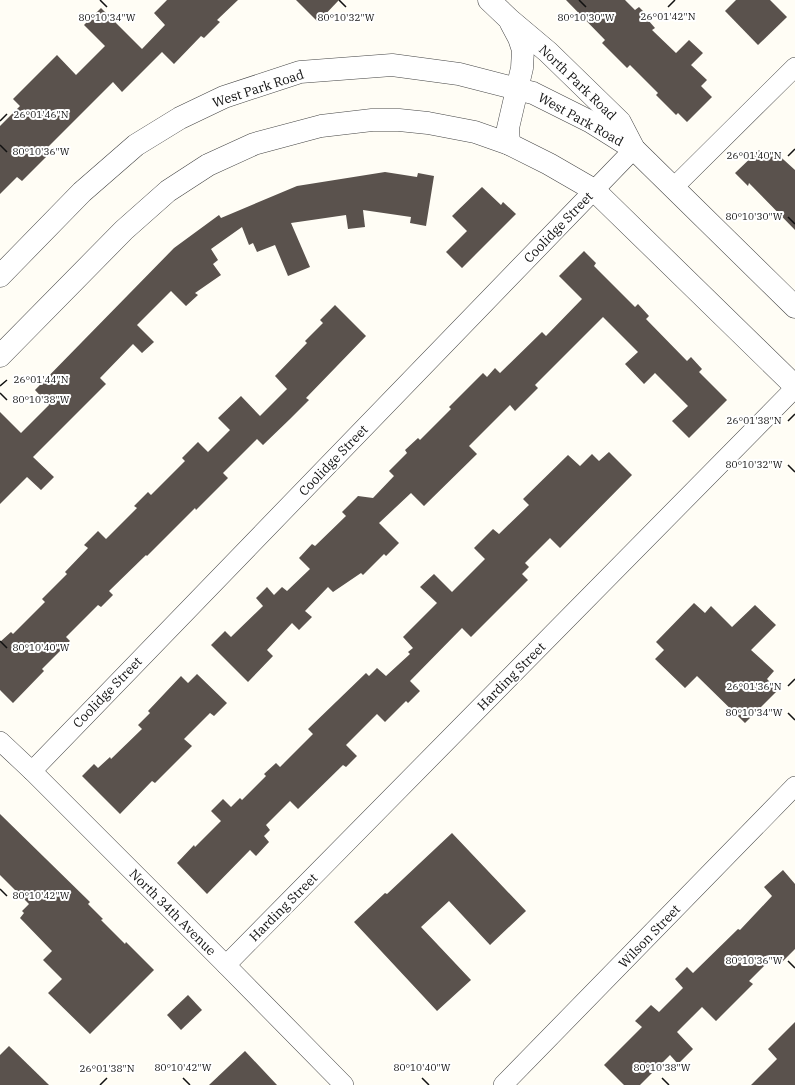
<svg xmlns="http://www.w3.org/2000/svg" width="795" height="1085" font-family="'IBM Plex Serif',serif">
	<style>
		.building { fill: #5a524d }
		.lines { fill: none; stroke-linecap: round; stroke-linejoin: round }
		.minor-casing { stroke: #444; stroke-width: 20 }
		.tertiary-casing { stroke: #444; stroke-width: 23 }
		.minor { stroke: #fff; stroke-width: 19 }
		.tertiary { stroke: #fff; stroke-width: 22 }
		.ticks { fill: none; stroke: #111; stroke-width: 1.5 }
		.labels { text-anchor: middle; stroke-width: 4; stroke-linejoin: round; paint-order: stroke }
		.street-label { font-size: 13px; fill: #111; stroke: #fff }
		.ticks-label { font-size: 10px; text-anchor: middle; fill: #111; stroke: #fff; stroke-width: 4; stroke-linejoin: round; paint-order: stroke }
	</style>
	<rect width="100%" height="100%" fill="#fffdf5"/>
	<g class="building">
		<polygon points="167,0 238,0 217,20 220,22 204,38 201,36 174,64 162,52 122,92 113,82 48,147 52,151 22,181 17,177 0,194 0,126 20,106 13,99 57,55 76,75 105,46 84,25 101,8 142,49 165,25 154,13"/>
		<polygon points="296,0 339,0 318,22"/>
		<polygon points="566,0 625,0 635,10 639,7 650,18 648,20 655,28 652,30 676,53 689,40 703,53 691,65 707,80 701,86 712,97 687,122 678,113 676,115 656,95 658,93 630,65 627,68 602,43 605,40"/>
		<polygon points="736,0 770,0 787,17 758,45 725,11"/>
		<polygon points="759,150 766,157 773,150 795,170 795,230 749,183 748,186 735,173"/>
		<polygon points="385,172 417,177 418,173 434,176 426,226 410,223 411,217 363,210 365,227 348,229 346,215 291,223 310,267 288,276 275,245 257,252 253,243 249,245 242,227 211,249 218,260 213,264 221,275 195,293 198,295 186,306 171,291 137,325 154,342 142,353 133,344 100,378 106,384 33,457 54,477 41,490 27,477 0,504 0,412 21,433 49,405 35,390 174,248 219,215 221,218 297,186"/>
		<polygon points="482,187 501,205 503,202 516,214 462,268 446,252 467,231 452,216"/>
		<polygon points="584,251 596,263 594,266 635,307 638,304 649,316 646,319 687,361 691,357 702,369 699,372 727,400 689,438 672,421 688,406 655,373 644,384 625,364 638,352 603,317 535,385 538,388 515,411 510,405 469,446 477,454 424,506 411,493 379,523 399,543 386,556 384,554 363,575 361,573 333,592 328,587 305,611 312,617 299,630 292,623 267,650 273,656 248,682 211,645 225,631 231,637 263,606 256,598 267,587 274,595 282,587 287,591 310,569 299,558 312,544 315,546 346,516 342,512 358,496 373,498 394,476 389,471 407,453 405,450 418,438 420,440 451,409 449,407 483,373 487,377 495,368 500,373 542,332 546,336 582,299 559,276"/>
		<polygon points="335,305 366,336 306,398 309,400 290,419 263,445 257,439 223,473 228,478 196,510 195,508 147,556 146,555 109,591 113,595 101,607 98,605 66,637 70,641 42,669 44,671 13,703 0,690 0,642 11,632 13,634 45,602 42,599 67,574 65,572 88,548 84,545 98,531 106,539 137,508 134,506 148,492 151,495 185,461 182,458 198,442 208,452 230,430 218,418 241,396 260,416 287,389 275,376 307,343 305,341 323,323 320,320"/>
		<polygon points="609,452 632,475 560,548 550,538 525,563 529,567 522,574 528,580 471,637 462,628 410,681 420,691 408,703 406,701 385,722 377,714 346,745 357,756 346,767 343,765 298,809 290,801 266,825 270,830 264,836 269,842 256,856 250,850 207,894 177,863 194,845 195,847 221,821 211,811 223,799 231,807 240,798 242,800 266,776 264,774 276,763 280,767 313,734 308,729 366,673 369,676 377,668 386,676 410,654 408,652 413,648 403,637 437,603 420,587 434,574 452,592 485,559 474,548 493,529 499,534 529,505 523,499 568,455 580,466 592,454 599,461"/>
		<polygon points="694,603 705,613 711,606 732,627 755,605 776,625 751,650 774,671 767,679 778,690 745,723 697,676 685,688 655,659 664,650 656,642"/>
		<polygon points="197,674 227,703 214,716 210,713 184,739 192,746 155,783 152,781 120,814 82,776 94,764 98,768 110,757 111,759 142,729 138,725 150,713 148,711 181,676 188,683"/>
		<polygon points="0,814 90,902 88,904 103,919 101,920 125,944 126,942 154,970 90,1034 48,993 62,979 43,960 52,951 20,918 24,913 22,911 29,904 0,875"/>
		<polygon points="452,833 526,911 490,945 449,901 421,927 471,980 437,1011 354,922 385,893 387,894"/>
		<polygon points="783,870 795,884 795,949 782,962 775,955 749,981 753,984 716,1021 702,1007 677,1032 693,1049 678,1064 670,1055 640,1085 624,1085 604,1065 642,1027 635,1021 651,1005 659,1012 683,988 675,979 687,967 693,973 738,929 740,930 772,896 764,887"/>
		<polygon points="188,995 202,1010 181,1030 167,1015"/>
		<polygon points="795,1022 795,1085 751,1085 777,1059 768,1049"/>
		<polygon points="9,1046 49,1085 0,1085 0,1055"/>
		<polygon points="245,1051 277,1085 209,1085"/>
	</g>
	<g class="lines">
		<g class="minor-casing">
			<g id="minor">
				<polyline points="674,187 795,67"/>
				<polyline points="0,741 32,771 226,965 344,1085"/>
				<polyline points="32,771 634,149"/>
				<polyline points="226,965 795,388"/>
				<polyline points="503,1085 795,786"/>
			</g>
		</g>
		<g class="tertiary-casing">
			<g id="tertiary">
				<polyline points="489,0 510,20 548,52 620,122 634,149 795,307"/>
				<polyline points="509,144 508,128 522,68 523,50 519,38 511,23"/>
				<polyline points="0,276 82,192 136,145 180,118 224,97 300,72 392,65 459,74 533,93 591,122 634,149"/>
				<polyline points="0,356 124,230 168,191 208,165 254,144 321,126 372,120 399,120 428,123 475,132 509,144 549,164 594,190 795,386"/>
			</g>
		</g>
		<use href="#minor" class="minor"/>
		<use href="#tertiary" class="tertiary"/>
	</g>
	<path class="ticks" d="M100,0L107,7M339,0L346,7M579,0L586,7M668,7L675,0M0,121L7,114M0,145L7,152M788,156L795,149M788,217L795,224M0,386L7,380M0,393L7,400M788,421L795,414M788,465L795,472M0,641L7,648M788,686L795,679M788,713L795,720M0,889L7,896M788,961L795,968M183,1078L190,1085M422,1078L429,1085M662,1078L669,1085M100,1085L107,1078"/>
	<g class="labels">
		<g class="street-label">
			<text transform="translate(578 82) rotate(44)" y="5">North Park Road</text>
			<text transform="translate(258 88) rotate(-18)" y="5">West Park Road</text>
			<text transform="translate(581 119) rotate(29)" y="5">West Park Road</text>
			<text transform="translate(558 227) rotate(-46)" y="5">Coolidge Street</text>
			<text transform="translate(333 460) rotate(-46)" y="5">Coolidge Street</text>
			<text transform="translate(511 676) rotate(-45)" y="5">Harding Street</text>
			<text transform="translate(107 692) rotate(-46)" y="5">Coolidge Street</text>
			<text transform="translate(283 907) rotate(-45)" y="5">Harding Street</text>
			<text transform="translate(173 912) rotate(45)" y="5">North 34th Avenue</text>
			<text transform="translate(649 936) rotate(-46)" y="5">Wilson Street</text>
		</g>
	</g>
	<g class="ticks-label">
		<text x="668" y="20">26°01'42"N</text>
		<text x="107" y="21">80°10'34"W</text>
		<text x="346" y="21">80°10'32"W</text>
		<text x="586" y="21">80°10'30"W</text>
		<text x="41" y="118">26°01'46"N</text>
		<text x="41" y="155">80°10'36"W</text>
		<text x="754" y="159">26°01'40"N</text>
		<text x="754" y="220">80°10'30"W</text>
		<text x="41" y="383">26°01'44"N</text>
		<text x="41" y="403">80°10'38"W</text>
		<text x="754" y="424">26°01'38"N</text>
		<text x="754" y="468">80°10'32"W</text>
		<text x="41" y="651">80°10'40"W</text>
		<text x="754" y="690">26°01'36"N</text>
		<text x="754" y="716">80°10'34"W</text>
		<text x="41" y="899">80°10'42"W</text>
		<text x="754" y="964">80°10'36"W</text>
		<text x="183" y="1071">80°10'42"W</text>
		<text x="422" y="1071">80°10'40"W</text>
		<text x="662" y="1071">80°10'38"W</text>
		<text x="107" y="1072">26°01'38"N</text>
	</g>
</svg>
